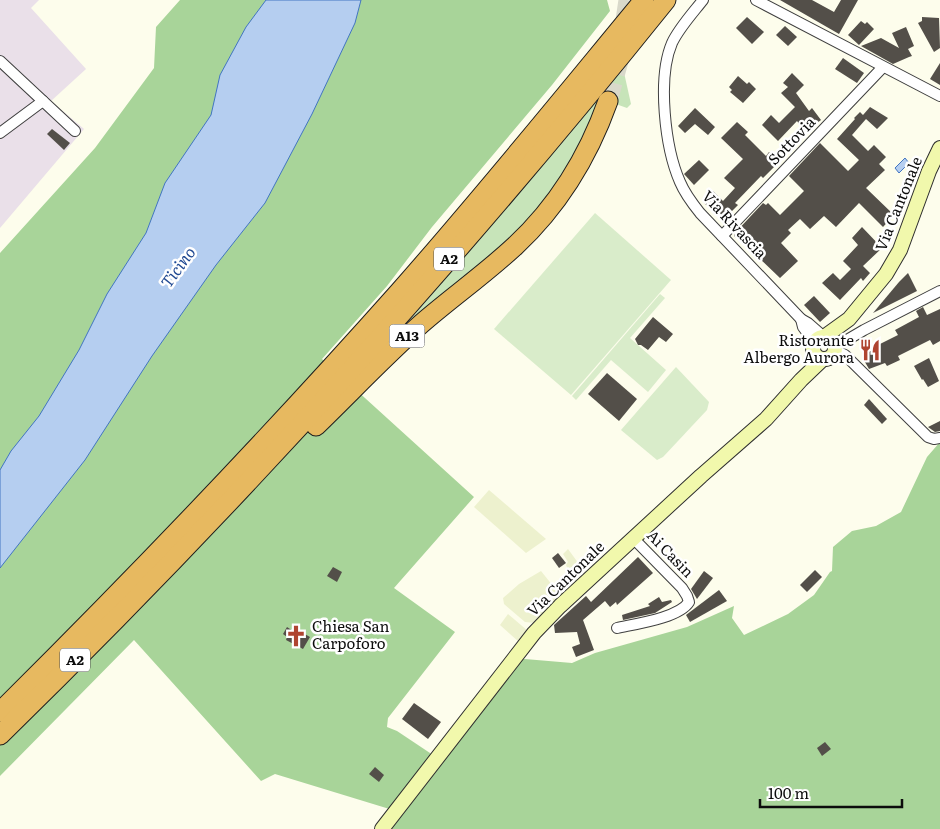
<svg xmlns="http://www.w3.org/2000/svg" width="940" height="829" font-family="Literata,serif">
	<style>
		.industrial { fill: #eae0e9 }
		.farmland { fill: #edf1ce }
		.green { fill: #c7e4b9 }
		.forest { fill: #a8d499 }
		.pitch { fill: #d9ecca }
		.water { fill: #b5cef0; stroke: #4275c1 }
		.building { fill: #534f49 }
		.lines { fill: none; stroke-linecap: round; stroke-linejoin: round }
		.highway-tunnel { stroke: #d9d9ca; stroke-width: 19; stroke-dasharray: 19 9; stroke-linecap: butt }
		.street-casing { stroke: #3f3f3f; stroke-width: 12 }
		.secondary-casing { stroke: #2e2e2e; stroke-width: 16 }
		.highway-casing { stroke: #1d1d1d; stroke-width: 21 }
		.street { stroke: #fff; stroke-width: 10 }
		.secondary { stroke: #f1f8ac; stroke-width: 14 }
		.highway { stroke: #e7b960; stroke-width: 19 }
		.labels { text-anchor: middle; stroke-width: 5; stroke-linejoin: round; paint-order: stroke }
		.shield { fill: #fff; stroke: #555; stroke-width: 1 }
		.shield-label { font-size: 14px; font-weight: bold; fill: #0c0c0c }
		.street-label { font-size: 15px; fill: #0c0c0c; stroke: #fff }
		.poi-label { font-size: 15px; fill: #0c0c0c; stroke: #fff; text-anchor: end }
		.water-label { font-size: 16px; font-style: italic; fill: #204992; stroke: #fff }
	</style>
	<rect width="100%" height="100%" fill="#fdfdec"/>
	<polygon class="industrial" points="0,0 39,0 31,8 86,69 51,101 84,129 0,228"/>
	<g class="farmland">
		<polygon points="489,490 546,539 526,553 474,507"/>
		<polygon points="568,549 579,564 569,572 566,565 568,562 563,554"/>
		<polygon points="541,571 557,591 574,578 581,579 535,623 525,622 504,604 503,598 519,584"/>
		<polygon points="508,614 528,631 519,642 500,625"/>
	</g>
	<g class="green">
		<polygon points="623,68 631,104 627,108 599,98"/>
		<polygon points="598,99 599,102 600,112 548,205 393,340"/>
	</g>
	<polygon class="forest" points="180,0 607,0 610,11 552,85 432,227 387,286 322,359 474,497 394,588 455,632 388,718 387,727 397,731 436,757 513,658 572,663 595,653 687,627 734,606 732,618 744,635 788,614 814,595 830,572 832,571 833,547 852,531 876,526 901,512 927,457 940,442 940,829 382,829 396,811 275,774 261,781 134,640 0,776 0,253 95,148 154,68 156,27"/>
	<g class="pitch">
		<polygon points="595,213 671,280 571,395 494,329"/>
		<polygon points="660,294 665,298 630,338 666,370 648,392 611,360 576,400 572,396"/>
		<polygon points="676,367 709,402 707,410 663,457 657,460 621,430"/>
	</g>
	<g class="water">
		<polygon points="266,0 361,0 355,23 312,114 265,203 216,265 152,356 85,460 0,568 0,470 11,451 39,416 79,350 107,294 146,233 165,183 211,115 220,75 246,27"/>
		<polygon points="905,158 909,163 899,173 895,168"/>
	</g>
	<g class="building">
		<polygon points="780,0 812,0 834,12 841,0 858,0 839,34"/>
		<polygon points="747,17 764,32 752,44 736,28"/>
		<polygon points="922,17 939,18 940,48 934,52 918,23 922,21"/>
		<polygon points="861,21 865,24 867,22 874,29 859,45 848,35"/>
		<polygon points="785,26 797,37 788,46 776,35"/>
		<polygon points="906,27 914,46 908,49 912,56 909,57 893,64 861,46 881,38 899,48 892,33"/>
		<polygon points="843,58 864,73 857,83 835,69"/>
		<polygon points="940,63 940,85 930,79"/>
		<polygon points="792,73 804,85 796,93 809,111 812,108 821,120 805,132 797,121 778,141 762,125 771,115 779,123 795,107 781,93 788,87 783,83"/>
		<polygon points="738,76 747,84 749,82 756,89 743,103 730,92 732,90 729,87"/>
		<polygon points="870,107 888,118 877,129 866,119 852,135 868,151 874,145 886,157 879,164 885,170 866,188 894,215 883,227 859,203 836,227 824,216 810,229 800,219 788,230 791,233 781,243 798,261 780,278 756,255 758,253 746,242 745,243 741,239 739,240 734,236 735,233 763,203 766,205 768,203 780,215 804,191 789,176 820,143 848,171 859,160 837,139 855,119 854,118 860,112 863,115"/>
		<polygon points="695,108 715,127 708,135 695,124 685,133 678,126"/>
		<polygon points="737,122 748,132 745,135 766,156 769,152 777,160 774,163 776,165 763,178 761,176 735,203 738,205 723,220 703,202 713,191 723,201 735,188 724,178 743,159 721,138"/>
		<polygon points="52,129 70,143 64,150 47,134"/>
		<polygon points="699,160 709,170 694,185 684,174"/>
		<polygon points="862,227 882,248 863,266 870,273 863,281 861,278 840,300 822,283 833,273 840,280 851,269 843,261 858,245 852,238"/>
		<polygon points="908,273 917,291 873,313 899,282"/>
		<polygon points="814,296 830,313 820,322 804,305"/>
		<polygon points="923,307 927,315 940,309 940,341 933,345 930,340 898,356 900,360 887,366 885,363 869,369 862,357 864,356 862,353 898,335 895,330 919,317 916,311"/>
		<polygon points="653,317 673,334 666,342 659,337 648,350 641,345 638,345 635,339"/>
		<polygon points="929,358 939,381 928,387 923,379 922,380 914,366"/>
		<polygon points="607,373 637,399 619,421 588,394"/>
		<polygon points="869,399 887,419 882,424 864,405"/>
		<polygon points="940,421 940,431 935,432 928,427"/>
		<polygon points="558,553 566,563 559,568 552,558"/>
		<polygon points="638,557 653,573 617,605 616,602 610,607 605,601 583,620 594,650 576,657 572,647 580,644 577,632 555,633 554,625 586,596 591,602"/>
		<polygon points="333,567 342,572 337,582 327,576"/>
		<polygon points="815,570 822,577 807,592 800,585"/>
		<polygon points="704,571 713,578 697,599 691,589"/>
		<polygon points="719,590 727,601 690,622 686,615"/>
		<polygon points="659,597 662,602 671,600 672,602 655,613 623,620 622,615 650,606 648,604"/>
		<polygon points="287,627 293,631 294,628 310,637 303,649 286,640 287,637 283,634"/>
		<polygon points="414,703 441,722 428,739 402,719"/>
		<polygon points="825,742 831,749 822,756 817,748"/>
		<polygon points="375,767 384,775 379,782 369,774"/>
	</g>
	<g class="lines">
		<polyline class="highway-tunnel" points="608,101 619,61 628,0"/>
		<g class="street-casing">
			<g id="street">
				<path d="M703,0C692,14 679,28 672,43C657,78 665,148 680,182C685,194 692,203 700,213L801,319L808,323L824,337"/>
				<polyline points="756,0 940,96"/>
				<polyline points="0,61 75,131"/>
				<polyline points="0,133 43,101"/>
				<polyline points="722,236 883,67"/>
				<polyline points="801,319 803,327 814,342"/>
				<polyline points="835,347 864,330 940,291"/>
				<polyline points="835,350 845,355 928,437 934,439 940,438"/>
				<path d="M617,628C635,624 679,618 689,602L687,596L682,588L633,538"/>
			</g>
		</g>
		<g class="secondary-casing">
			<g id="secondary">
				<circle cx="824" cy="348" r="11"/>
				<polyline points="824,337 849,319 886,274 900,250 929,171 940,148"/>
				<polyline points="382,829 534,633 560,606 701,476 766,419 801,380 823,359"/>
			</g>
		</g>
		<g class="highway-casing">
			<g id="highway">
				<path d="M316,426C351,392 385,356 421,324C452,297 485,274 515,246C558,206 588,157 608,101"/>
				<path d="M0,712C137,576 270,437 399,292C483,197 563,98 644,0"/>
				<path d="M0,735C236,504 459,258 666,0"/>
			</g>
		</g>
		<use href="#street" class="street"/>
		<use href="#secondary" class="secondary"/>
		<use href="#highway" class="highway"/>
	</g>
	<defs>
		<g id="restaurant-bare" transform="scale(1.725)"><path d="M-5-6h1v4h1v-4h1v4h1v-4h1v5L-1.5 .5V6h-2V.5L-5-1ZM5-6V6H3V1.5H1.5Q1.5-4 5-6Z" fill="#af4430" stroke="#fff" stroke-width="2.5" paint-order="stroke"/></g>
		<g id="church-bare" transform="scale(1.725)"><path d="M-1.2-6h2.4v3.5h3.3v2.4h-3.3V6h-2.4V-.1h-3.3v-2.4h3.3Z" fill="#af4430" stroke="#fff" stroke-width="2.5" paint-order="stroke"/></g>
	</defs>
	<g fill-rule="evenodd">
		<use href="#restaurant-bare" x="870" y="350"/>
		<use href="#church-bare" x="296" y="636"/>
	</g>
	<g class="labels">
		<g class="shield">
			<rect x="434" y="247.5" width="30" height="23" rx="4"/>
			<rect x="389.5" y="324.5" width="35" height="23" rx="4"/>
			<rect x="60" y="648.5" width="30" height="23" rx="4"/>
		</g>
		<g class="shield-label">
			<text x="449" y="264">A2</text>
			<text x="407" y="341">A13</text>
			<text x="75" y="665">A2</text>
		</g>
		<g class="street-label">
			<text transform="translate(792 141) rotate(-46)" y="5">Sottovia</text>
			<text transform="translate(899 204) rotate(-68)" y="5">Via Cantonale</text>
			<text transform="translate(734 225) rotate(47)" y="5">Via Rivascia</text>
			<text transform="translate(670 554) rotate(46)" y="5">Ai Casin</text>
			<text transform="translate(566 579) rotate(-44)" y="5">Via Cantonale</text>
		</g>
		<g class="poi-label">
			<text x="854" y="346">Ristorante<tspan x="854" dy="17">Albergo Aurora</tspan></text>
			<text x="312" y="632" text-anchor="start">Chiesa San<tspan x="312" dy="17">Carpoforo</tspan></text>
		</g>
		<g class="water-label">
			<text transform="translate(178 267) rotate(-54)" y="6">Ticino</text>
		</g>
	</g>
	<path d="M760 799v8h142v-8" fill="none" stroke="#0c0c0c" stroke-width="2.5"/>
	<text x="768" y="799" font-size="15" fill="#0c0c0c" stroke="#ffffff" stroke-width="4" paint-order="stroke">100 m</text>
</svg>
